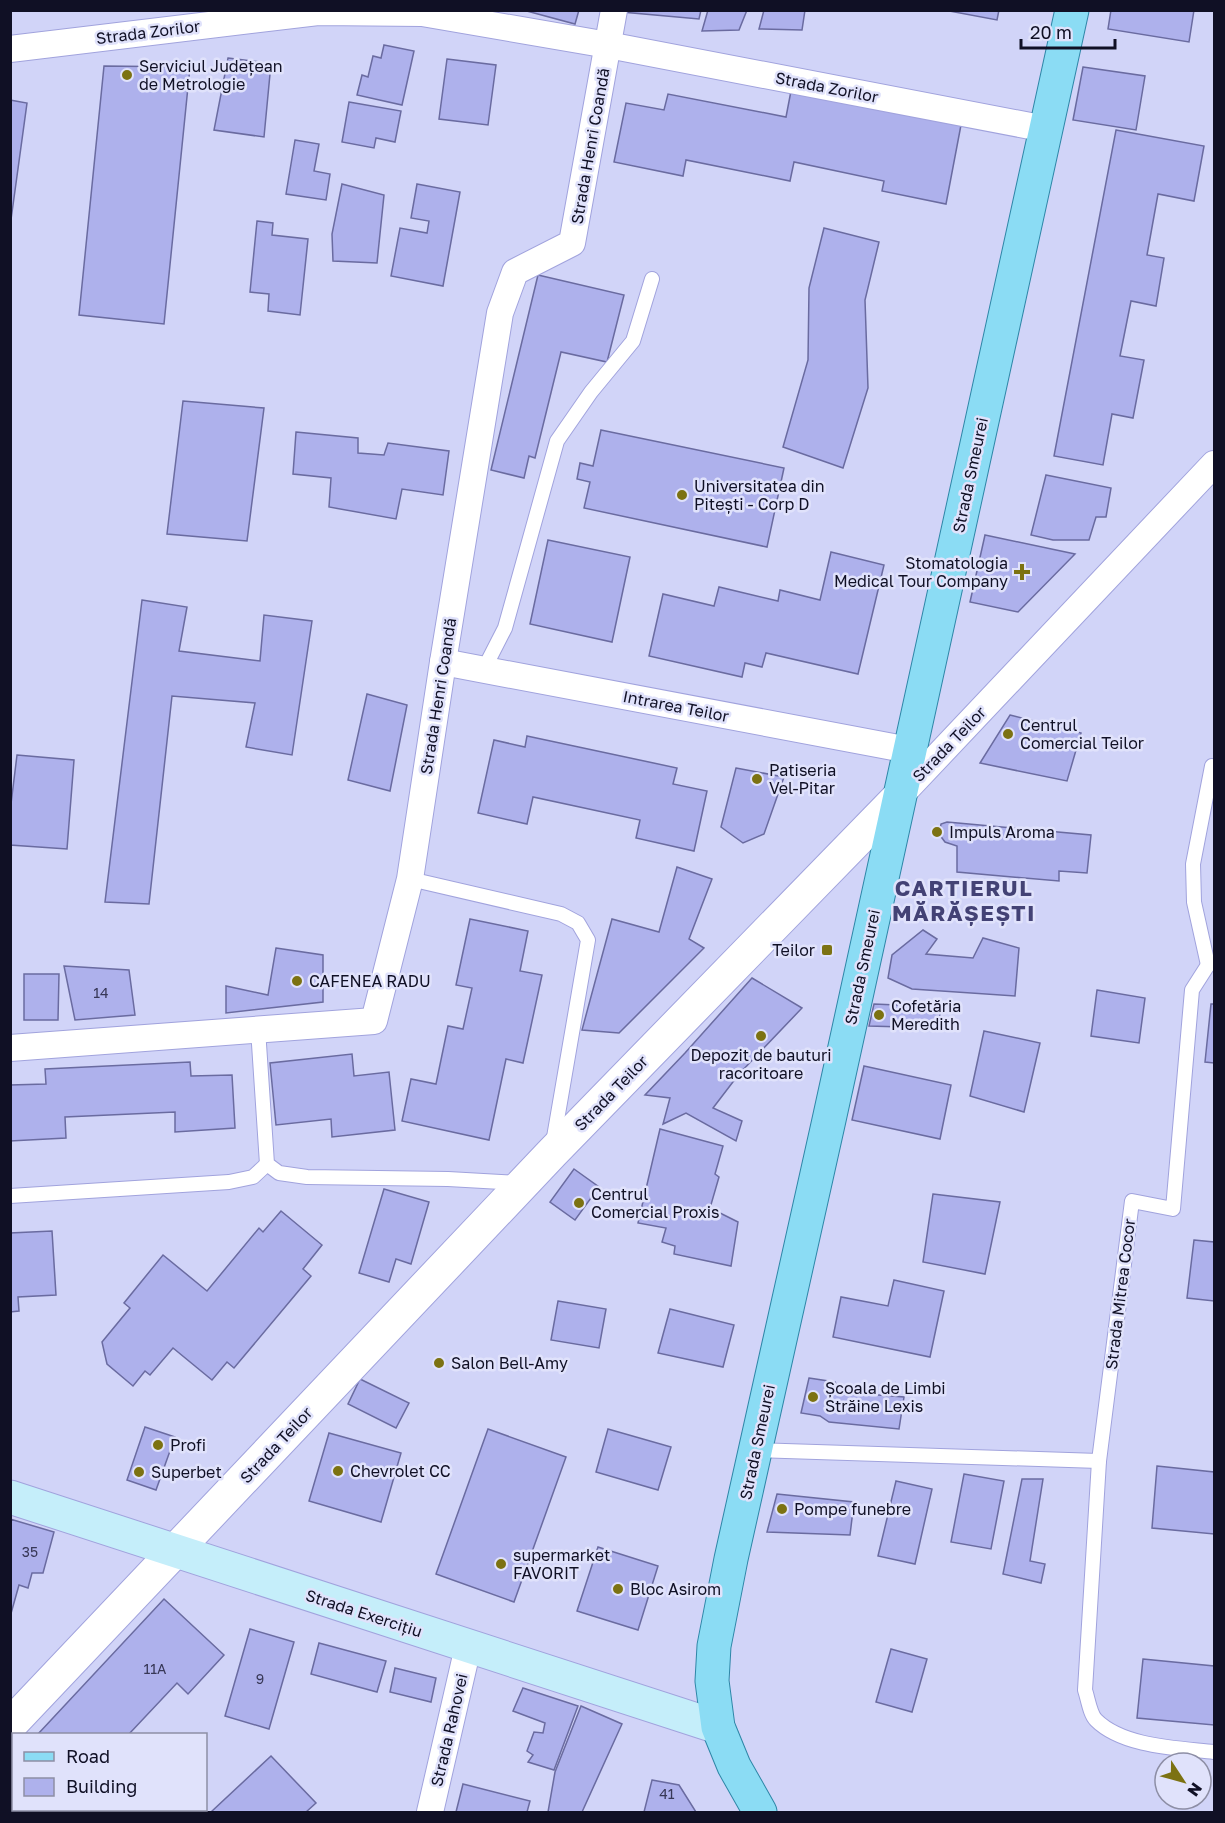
<svg xmlns="http://www.w3.org/2000/svg" width="1225" height="1823" font-family="'Golos Text',sans-serif">
	<style>
		.building { fill: #aeb1ec; stroke: #6a6ba0; stroke-width: 1.5 }
		.lines { fill: none; stroke-linecap: round; stroke-linejoin: round }
		.service-casing { stroke: #a1a3dd; stroke-width: 16 }
		.minor-casing { stroke: #a1a3dd; stroke-width: 28 }
		.tertiary-casing { stroke: #a1a3dd; stroke-width: 35 }
		.secondary-casing { stroke: #a1a3dd; stroke-width: 35 }
		.primary-casing { stroke: #2e86a7; stroke-width: 35 }
		.service { stroke: #fff; stroke-width: 14 }
		.minor { stroke: #fff; stroke-width: 26 }
		.tertiary { stroke: #fff; stroke-width: 33 }
		.secondary { stroke: #c5eefa; stroke-width: 33 }
		.primary { stroke: #8bdcf4; stroke-width: 33 }
		.poi-dot { fill: #7c7212; stroke: #e0e2fb; stroke-width: 2 }
		.labels { text-anchor: middle; stroke-width: 5; stroke-linejoin: round; paint-order: stroke }
		.number-label { font-size: 14px; fill: #383857 }
		.street-label { font-size: 16px; fill: #101025; stroke: #e0e2fb }
		.poi-label { font-size: 16px; fill: #101025; stroke: #e0e2fb; text-anchor: start }
		.district-label { font-size: 22px; font-weight: bold; letter-spacing: 1.5px; fill: #434275; stroke: #e0e2fb }
	</style>
	<rect width="100%" height="100%" fill="#d1d4f8"/>
	<g class="building">
		<polygon points="523,10 579,10 575,24"/>
		<polygon points="623,10 701,10 699,19 622,12"/>
		<polygon points="708,10 747,10 739,30 702,31"/>
		<polygon points="764,10 805,10 802,30 759,29"/>
		<polygon points="944,10 999,10 997,20"/>
		<polygon points="1111,10 1194,10 1189,42 1108,29"/>
		<polygon points="384,45 414,51 402,105 357,95 362,75 368,77 373,56 381,58"/>
		<polygon points="228,58 260,62 270,74 264,137 214,130"/>
		<polygon points="447,59 496,65 488,125 439,119"/>
		<polygon points="104,66 190,67 164,324 79,315"/>
		<polygon points="1083,67 1145,76 1136,130 1073,120"/>
		<polygon points="791,91 961,125 946,204 882,191 884,181 794,162 790,181 686,160 683,176 614,162 626,103 664,110 668,94 786,117"/>
		<polygon points="10,100 27,103 10,227"/>
		<polygon points="349,102 401,111 395,142 376,138 374,148 342,142"/>
		<polygon points="1116,130 1204,146 1194,201 1158,194 1147,255 1164,258 1156,306 1131,301 1120,356 1144,360 1133,418 1112,414 1103,465 1054,456"/>
		<polygon points="295,140 319,144 314,171 330,174 326,200 286,194"/>
		<polygon points="342,184 384,195 377,263 333,261 332,234"/>
		<polygon points="417,184 460,192 443,286 391,276 400,228 427,233 429,221 411,218"/>
		<polygon points="257,221 273,223 272,235 308,239 300,315 268,311 269,294 250,292"/>
		<polygon points="824,228 879,242 865,300 868,388 843,468 783,447 808,360 809,288"/>
		<polygon points="538,275 624,295 607,362 561,352 535,458 529,456 524,478 491,470"/>
		<polygon points="183,401 264,408 247,541 167,534"/>
		<polygon points="601,430 784,468 767,547 584,508 590,482 577,479 580,463 593,466"/>
		<polygon points="296,432 358,438 358,453 384,455 388,443 449,451 443,495 402,489 396,519 329,507 331,478 293,474"/>
		<polygon points="1046,475 1111,488 1106,517 1096,517 1089,540 1053,540 1031,535"/>
		<polygon points="985,535 1075,554 1018,612 970,602"/>
		<polygon points="548,540 630,557 612,642 530,624"/>
		<polygon points="831,552 884,565 858,674 766,653 762,667 745,663 742,677 649,656 663,594 714,606 719,587 778,601 780,590 820,600"/>
		<polygon points="142,600 187,607 179,651 260,661 264,615 312,621 292,755 246,747 255,703 172,696 149,904 105,902"/>
		<polygon points="367,694 407,705 390,791 348,780"/>
		<polygon points="1010,715 1081,733 1067,781 980,763"/>
		<polygon points="527,736 677,768 673,784 707,791 694,851 636,838 640,820 533,797 527,824 478,813 494,740 525,747"/>
		<polygon points="17,755 74,760 67,849 10,845 10,812"/>
		<polygon points="736,768 784,777 764,834 743,843 721,827"/>
		<polygon points="947,822 1091,835 1087,873 1059,871 1059,881 957,872 957,846 945,842 939,834 941,824"/>
		<polygon points="677,867 712,879 689,939 704,948 619,1033 582,1030 612,919 659,932"/>
		<polygon points="470,919 528,931 520,971 542,975 523,1063 506,1059 489,1140 402,1121 411,1079 436,1084 448,1026 463,1029 472,988 456,985"/>
		<polygon points="923,930 937,939 926,954 973,958 983,938 1019,948 1015,996 912,989 888,978 892,955"/>
		<polygon points="276,948 323,955 323,1002 226,1013 226,986 268,995"/>
		<polygon points="64,966 129,970 135,1015 75,1020"/>
		<polygon points="24,974 59,974 58,1020 24,1020"/>
		<polygon points="752,978 802,1008 739,1074 713,1108 742,1121 736,1141 686,1113 663,1124 670,1098 645,1095 685,1053"/>
		<polygon points="1097,990 1145,998 1139,1043 1091,1036"/>
		<polygon points="874,1004 941,1007 938,1028 869,1026"/>
		<polygon points="1211,1004 1214,1004 1214,1063 1205,1062"/>
		<polygon points="984,1031 1040,1043 1024,1112 970,1096"/>
		<polygon points="352,1054 354,1076 389,1072 395,1130 332,1137 331,1119 276,1125 270,1063"/>
		<polygon points="190,1062 191,1076 232,1075 235,1128 175,1132 175,1112 65,1117 66,1138 10,1141 10,1085 46,1084 45,1069"/>
		<polygon points="864,1066 951,1085 940,1139 852,1120"/>
		<polygon points="660,1129 723,1146 715,1174 719,1177 710,1208 738,1222 731,1266 674,1254 675,1246 662,1242 666,1228 638,1223"/>
		<polygon points="574,1169 599,1187 575,1220 550,1202"/>
		<polygon points="384,1189 429,1202 411,1264 396,1259 389,1282 359,1273"/>
		<polygon points="933,1194 1000,1202 985,1274 923,1262"/>
		<polygon points="281,1211 322,1245 303,1269 311,1276 234,1368 227,1362 212,1380 173,1348 150,1375 145,1371 133,1386 107,1364 102,1342 130,1308 124,1303 163,1255 207,1291 259,1228 263,1232"/>
		<polygon points="52,1231 56,1295 18,1297 19,1311 10,1312 10,1233"/>
		<polygon points="1194,1240 1214,1242 1214,1301 1187,1298"/>
		<polygon points="894,1280 944,1291 930,1357 833,1337 841,1297 888,1306"/>
		<polygon points="558,1301 606,1309 599,1348 551,1340"/>
		<polygon points="670,1309 734,1325 723,1367 658,1353"/>
		<polygon points="809,1378 835,1382 840,1392 904,1397 899,1429 829,1422 820,1416 801,1413"/>
		<polygon points="360,1379 409,1403 396,1428 348,1404"/>
		<polygon points="145,1427 175,1437 156,1490 127,1480"/>
		<polygon points="488,1429 566,1457 514,1602 436,1574"/>
		<polygon points="608,1429 671,1447 658,1490 596,1472"/>
		<polygon points="329,1433 401,1453 381,1522 309,1501"/>
		<polygon points="1157,1466 1214,1472 1214,1534 1152,1528"/>
		<polygon points="964,1474 1004,1481 991,1549 951,1542"/>
		<polygon points="1022,1479 1043,1479 1030,1561 1045,1564 1041,1583 1003,1574"/>
		<polygon points="896,1481 932,1489 915,1564 878,1556"/>
		<polygon points="777,1494 854,1502 850,1535 767,1532"/>
		<polygon points="10,1519 54,1532 43,1573 32,1573 28,1588 19,1585 10,1617"/>
		<polygon points="598,1547 658,1566 638,1630 577,1611"/>
		<polygon points="164,1599 224,1655 188,1694 177,1683 129,1734 38,1734"/>
		<polygon points="250,1629 294,1642 269,1729 225,1716"/>
		<polygon points="319,1643 386,1661 377,1692 311,1674"/>
		<polygon points="891,1649 927,1659 912,1712 876,1702"/>
		<polygon points="1143,1659 1214,1666 1214,1725 1137,1718"/>
		<polygon points="395,1668 436,1678 431,1702 390,1692"/>
		<polygon points="523,1688 578,1706 554,1770 528,1762 533,1755 527,1751 534,1732 543,1733 545,1723 513,1711"/>
		<polygon points="581,1706 622,1724 582,1812 548,1812 555,1772"/>
		<polygon points="271,1756 316,1803 306,1812 211,1812"/>
		<polygon points="652,1780 679,1785 696,1812 644,1812"/>
		<polygon points="463,1784 530,1801 527,1812 456,1812"/>
		<polygon points="35,1810 107,1810 110,1812 38,1812"/>
	</g>
	<g class="lines">
		<g class="service-casing">
			<g id="service">
				<polyline points="484,669 505,628 557,441 591,392 633,341 652,279"/>
				<polyline points="410,879 561,914 578,923 588,940 553,1143"/>
				<path d="M1214,962L1208,965L1192,990L1173,1209L1132,1201L1099,1461L1085,1690C1088,1699 1090,1714 1096,1720C1123,1747 1178,1748 1214,1752"/>
				<polyline points="1208,965 1194,902 1193,864 1212,766"/>
				<polyline points="258,1029 267,1164 279,1173 307,1177 448,1179 519,1183"/>
				<polyline points="10,1196 229,1182 253,1177 267,1164"/>
				<polyline points="755,1450 1099,1461"/>
			</g>
		</g>
		<g class="minor-casing">
			<g id="minor">
				<polyline points="10,49 318,12 422,13 608,45 1046,129"/>
				<polyline points="443,662 909,750"/>
				<polyline points="899,797 1214,464"/>
				<polyline points="10,1048 374,1021 410,879 443,662 500,313 515,272 572,243 614,10"/>
				<polyline points="430,1812 468,1647"/>
			</g>
		</g>
		<g class="tertiary-casing">
			<polyline id="tertiary" points="10,1725 552,1153 899,797"/>
		</g>
		<g class="secondary-casing">
			<polyline id="secondary" points="10,1497 718,1727"/>
		</g>
		<g class="primary-casing">
			<polyline id="primary" points="760,1812 734,1766 718,1727 712,1681 714,1646 731,1559 829,1120 1072,10"/>
		</g>
		<use href="#service" class="service"/>
		<use href="#minor" class="minor"/>
		<use href="#tertiary" class="tertiary"/>
		<use href="#secondary" class="secondary"/>
		<use href="#primary" class="primary"/>
	</g>
	<g class="poi-dot">
		<circle cx="127" cy="75" r="6"/>
		<circle cx="682" cy="495" r="6"/>
		<path d="M1019 563h6v6h6v6h-6v6h-6v-6h-6v-6h6z"/>
		<circle cx="1008" cy="734" r="6"/>
		<circle cx="757" cy="779" r="6"/>
		<circle cx="937" cy="832" r="6"/>
		<rect x="821" y="944" width="12" height="12" rx="3"/>
		<circle cx="297" cy="981" r="6"/>
		<circle cx="879" cy="1015" r="6"/>
		<circle cx="761" cy="1036" r="6"/>
		<circle cx="579" cy="1203" r="6"/>
		<circle cx="439" cy="1363" r="6"/>
		<circle cx="813" cy="1397" r="6"/>
		<circle cx="158" cy="1445" r="6"/>
		<circle cx="338" cy="1471" r="6"/>
		<circle cx="139" cy="1472" r="6"/>
		<circle cx="782" cy="1509" r="6"/>
		<circle cx="501" cy="1564" r="6"/>
		<circle cx="618" cy="1589" r="6"/>
	</g>
	<g class="labels">
		<g class="number-label">
			<text x="101" y="998">14</text>
			<text x="30" y="1557">35</text>
			<text x="155" y="1674">11A</text>
			<text x="260" y="1684">9</text>
			<text x="667" y="1799">41</text>
		</g>
		<g class="street-label">
			<text transform="translate(148 32) rotate(-7)" y="6">Strada Zorilor</text>
			<text transform="translate(827 87) rotate(11)" y="6">Strada Zorilor</text>
			<text transform="translate(590 146) rotate(-80)" y="6">Strada Henri Coandă</text>
			<text transform="translate(970 475) rotate(-78)" y="6">Strada Smeurei</text>
			<text transform="translate(438 696) rotate(-81)" y="6">Strada Henri Coandă</text>
			<text transform="translate(676 706) rotate(11)" y="6">Intrarea Teilor</text>
			<text transform="translate(949 744) rotate(-46)" y="6">Strada Teilor</text>
			<text transform="translate(862 967) rotate(-78)" y="6">Strada Smeurei</text>
			<text transform="translate(611 1093) rotate(-46)" y="6">Strada Teilor</text>
			<text transform="translate(1120 1294) rotate(-83)" y="6">Strada Mitrea Cocor</text>
			<text transform="translate(757 1442) rotate(-78)" y="6">Strada Smeurei</text>
			<text transform="translate(276 1445) rotate(-47)" y="6">Strada Teilor</text>
			<text transform="translate(364 1613) rotate(18)" y="6">Strada Exercițiu</text>
			<text transform="translate(449 1730) rotate(-77)" y="6">Strada Rahovei</text>
		</g>
		<g class="poi-label">
			<text x="139" y="72">Serviciul Județean<tspan x="139" dy="18">de Metrologie</tspan></text>
			<text x="694" y="492">Universitatea din<tspan x="694" dy="18">Pitești - Corp D</tspan></text>
			<text x="1008" y="569" text-anchor="end">Stomatologia<tspan x="1008" dy="18">Medical Tour Company</tspan></text>
			<text x="1020" y="731">Centrul<tspan x="1020" dy="18">Comercial Teilor</tspan></text>
			<text x="769" y="776">Patiseria<tspan x="769" dy="18">Vel-Pitar</tspan></text>
			<text x="949" y="838">Impuls Aroma</text>
			<text x="815" y="956" text-anchor="end">Teilor</text>
			<text x="309" y="987">CAFENEA RADU</text>
			<text x="891" y="1012">Cofetăria<tspan x="891" dy="18">Meredith</tspan></text>
			<text x="761" y="1061" text-anchor="middle">Depozit de bauturi<tspan x="761" dy="18">racoritoare</tspan></text>
			<text x="591" y="1200">Centrul<tspan x="591" dy="18">Comercial Proxis</tspan></text>
			<text x="451" y="1369">Salon Bell-Amy</text>
			<text x="825" y="1394">Școala de Limbi<tspan x="825" dy="18">Străine Lexis</tspan></text>
			<text x="170" y="1451">Profi</text>
			<text x="350" y="1477">Chevrolet CC</text>
			<text x="151" y="1478">Superbet</text>
			<text x="794" y="1515">Pompe funebre</text>
			<text x="513" y="1561">supermarket<tspan x="513" dy="18">FAVORIT</tspan></text>
			<text x="630" y="1595">Bloc Asirom</text>
		</g>
		<g class="district-label">
			<text x="964" y="896">CARTIERUL<tspan x="964" dy="25">MĂRĂȘEȘTI</tspan></text>
		</g>
	</g>
	<rect width="1225" height="1823" fill="none" stroke="#101025" stroke-width="24"/>
	<rect x="12" y="1733" width="195" height="78" fill="#e0e2fb" stroke="#8d8ea5" stroke-width="1.5"/>
	<rect x="24" y="1752" width="30" height="9" fill="#8bdcf4" stroke="#8d8ea5" stroke-width="1.5"/>
	<text x="66" y="1763" font-size="18" fill="#101025">Road</text>
	<rect x="24" y="1778" width="30" height="18" fill="#aeb1ec" stroke="#8d8ea5" stroke-width="1.5"/>
	<text x="66" y="1793" font-size="18" fill="#101025">Building</text>
	<g transform="translate(1183 1781) rotate(126)"><circle r="28" fill="#e0e2fb" stroke="#8d8ea5" stroke-width="1.5"/>
	<path d="M0-4.5L10 22L0 15L-10 22Z" fill="#7c7212"/>
	<text y="-9" font-size="16" font-weight="bold" text-anchor="middle" fill="#101025">N</text>
	</g>
	<path d="M1021 39v9h94v-9" fill="none" stroke="#101025" stroke-width="3"/>
	<text x="1030" y="39" font-size="18" fill="#101025" stroke="#e0e2fb" stroke-width="4.5" paint-order="stroke">20 m</text>
</svg>
